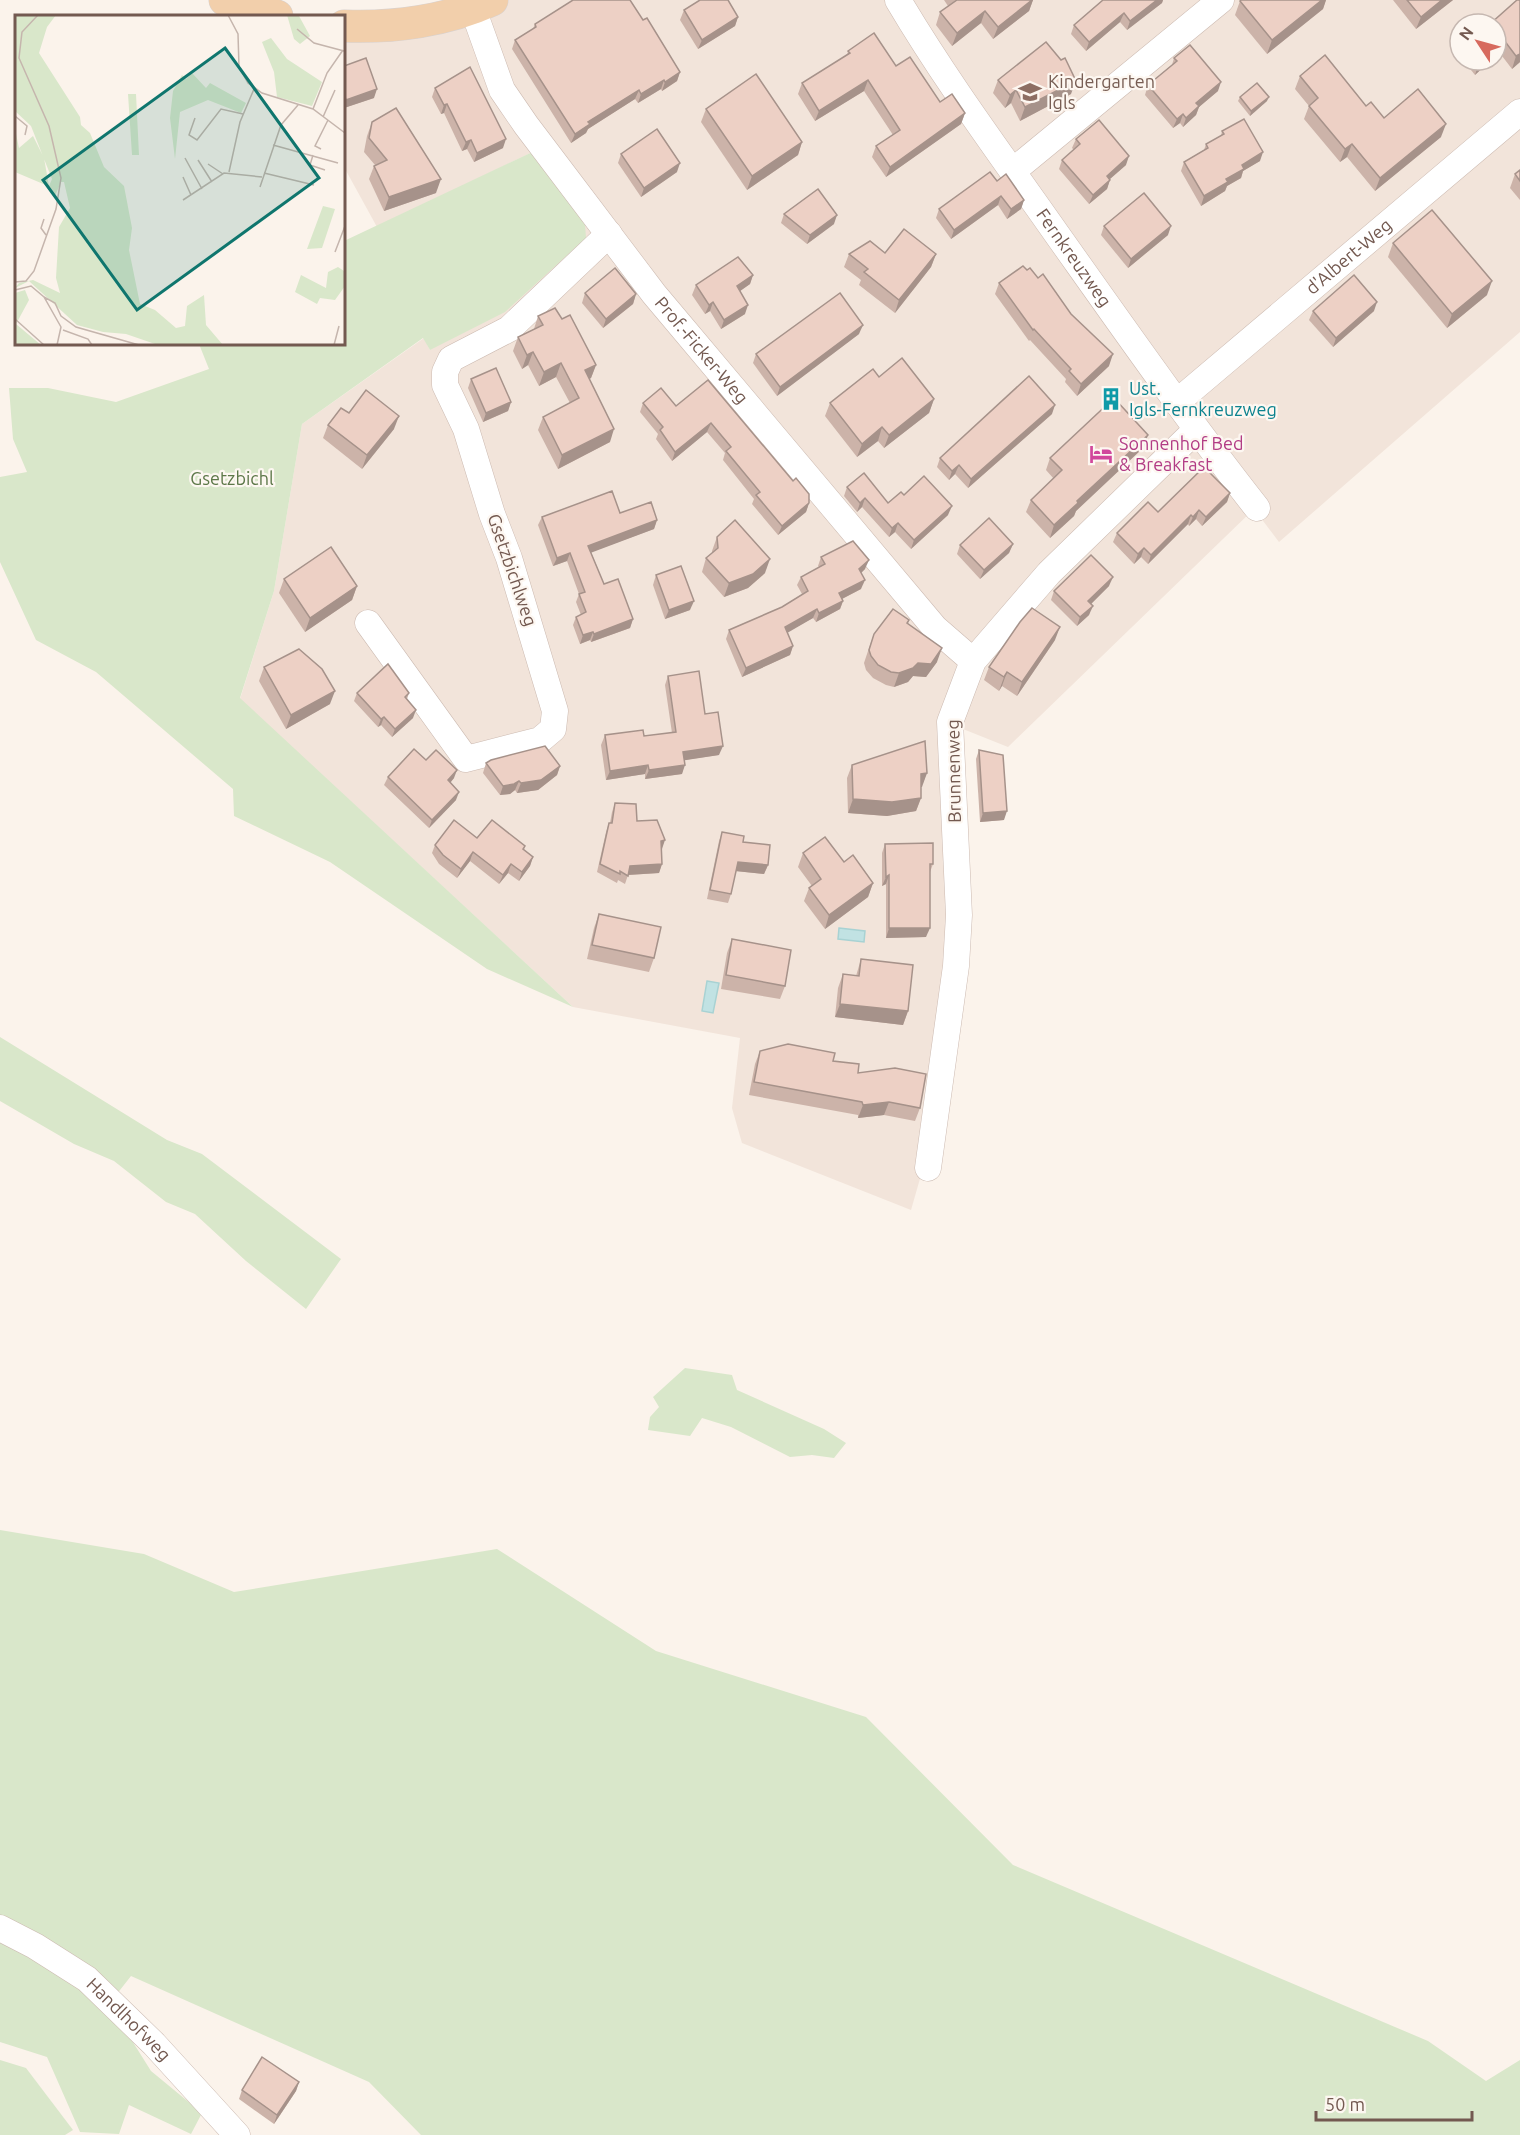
<svg xmlns="http://www.w3.org/2000/svg" width="1520" height="2135" font-family="Ubuntu,sans-serif">
	<style>
		.residential { fill: #f2e4da; fill-rule: evenodd }
		.green { fill: #d9e7ca }
		.water { fill: #c1e2e3; stroke: #a8d2d3; stroke-width: 1.5 }
		.lines { fill: none; stroke-linecap: round; stroke-linejoin: round }
		.minor-casing { stroke: #ccbab1; stroke-width: 27 }
		.major-casing { stroke: #d8d1ce; stroke-width: 33 }
		.minor { stroke: #fff; stroke-width: 26 }
		.major { stroke: #f2cfab; stroke-width: 32 }
		.wall { fill: #ccb3a9 }
		.shaded-wall { fill: #a6928a }
		.building { fill: #edd0c5; stroke: #a6928a; stroke-width: 1.5 }
		.labels { text-anchor: middle; stroke-width: 4.5; stroke-linejoin: round; paint-order: stroke }
		.education-label { font-size: 18px; fill: #785e54; stroke: #fdf7f1; text-anchor: start }
		.street-label { font-size: 18px; fill: #735950; stroke: #fdf7f1 }
		.culture-label { font-size: 18px; fill: #0d838f; stroke: #fdf7f1; text-anchor: start }
		.hotel-label { font-size: 18px; fill: #b23c85; stroke: #fdf7f1; text-anchor: start }
		.park-label { font-size: 18px; fill: #5d7849; stroke: #fdf7f1 }
		.inset-road { fill: none; stroke: #c5b5ad; stroke-width: 1.5 }
		.view { fill: #0f766e; fill-opacity: 0.15; stroke: #0f766e; stroke-width: 3 }
		.inset-edge { fill: none; stroke: #735950; stroke-width: 3 }
	</style>
	<rect width="100%" height="100%" fill="#fbf3eb"/>
	<path class="residential" d="M455,0H1520V332L1279,542L1254,509L1008,747L948,723L955,916L923,1168L911,1210L742,1143L732,1108L740,1038L573,1007L240,699L274,591L302,424L424,338L430,350L543,147L377,227L344,167V33ZM1460,24H1496V60H1460Z"/>
	<g class="green">
		<polygon points="543,147 584,210 586,238 505,312 430,350 423,338 302,424 274,591 240,698 573,1007 487,969 330,862 234,816 233,789 96,672 36,640 0,562 0,477 27,472 13,439 9,388 48,388 116,402 209,369 199,344 344,344 344,241"/>
		<polygon points="0,1037 167,1140 202,1154 341,1259 306,1309 246,1261 195,1214 166,1202 114,1161 74,1144 0,1101"/>
		<polygon points="685,1368 732,1375 737,1390 824,1429 846,1443 834,1458 812,1455 790,1457 731,1427 702,1418 690,1436 648,1430 650,1417 659,1407 653,1397"/>
		<polygon points="0,1530 144,1554 234,1592 497,1549 656,1651 866,1717 1013,1865 1428,2041 1486,2081 1520,2060 1520,2135 421,2135 369,2082 131,1976 109,2004 151,2071 202,2113 191,2134 129,2105 119,2134 80,2132 47,2057 0,2042"/>
		<polygon points="0,2060 26,2068 73,2130 65,2135 0,2135"/>
	</g>
	<g class="water">
		<polygon points="839,928 865,931 864,942 838,939"/>
		<polygon points="707,981 719,983 713,1013 702,1011"/>
	</g>
	<g class="lines">
		<g class="minor-casing">
			<g id="minor">
				<path id="s1" d="M898,0C946,81 1002,156 1056,233C1122,326 1187,419 1257,508"/>
				<path id="s2" d="M473,9L502,90L526,125L654,294L935,628L973,661"/>
				<polyline points="1013,171 1221,0"/>
				<path id="s3" d="M1177,402L1520,112"/>
				<polyline points="368,623 466,759 540,740 553,729 555,711 509,558 492,514 466,429 445,385 445,372 451,359 509,329 609,234"/>
				<polyline points="928,1168 956,966 959,915 950,722 973,661 1049,573 1196,430"/>
				<path id="s4" d="M0,1928L35,1946L87,1979L154,2044L237,2135"/>
			</g>
		</g>
		<g class="major-casing">
			<g id="major">
				<polyline points="225,0 277,16"/>
				<path d="M344,26C393,28 447,21 492,0"/>
			</g>
		</g>
		<use href="#minor" class="minor"/>
		<use href="#major" class="major"/>
	</g>
	<g class="wall">
		<polygon points="944,0 1033,0 1029,11 993,39 981,23 952,46 936,25 940,12 948,6"/>
		<polygon points="1103,0 1163,0 1162,3 1127,30 1120,22 1086,51 1071,34 1074,25"/>
		<polygon points="1241,0 1326,0 1323,9 1267,54 1235,15 1240,1"/>
		<polygon points="1393,0 1453,0 1416,29"/>
		<polygon points="1520,0 1520,62 1512,69 1499,52 1496,55 1496,24"/>
		<polygon points="684,10 738,17 735,26 698,49 680,20"/>
		<polygon points="643,20 680,72 677,81 662,91 661,89 638,103 635,99 588,129 586,133 571,143 512,49 515,40 533,29 535,24"/>
		<polygon points="848,51 896,66 940,102 965,113 961,124 886,177 872,157 876,146 893,135 864,91 815,121 798,94 802,83 847,56"/>
		<polygon points="1174,58 1218,91 1199,107 1196,115 1183,127 1180,123 1173,128 1145,95 1148,85 1172,65"/>
		<polygon points="1463,60 1491,60 1475,75"/>
		<polygon points="344,66 374,98 344,108"/>
		<polygon points="1300,76 1366,106 1384,118 1441,137 1375,191 1347,157 1340,162 1304,119 1309,106 1295,89"/>
		<polygon points="998,80 1071,94 1020,121 1011,103 1005,108 993,93"/>
		<polygon points="435,88 503,148 474,162 467,149 462,151 444,113 441,114 432,97"/>
		<polygon points="1240,97 1267,101 1250,116 1238,101"/>
		<polygon points="706,109 802,142 798,155 747,190 701,122"/>
		<polygon points="372,122 436,193 384,211 369,179 374,166 375,165 364,152 367,136"/>
		<polygon points="1222,131 1260,161 1243,171 1241,178 1227,186 1225,191 1201,206 1181,171 1184,162 1204,150 1206,144 1221,136"/>
		<polygon points="1076,139 1126,165 1110,179 1107,189 1089,204 1059,169 1062,160 1074,150 1072,148"/>
		<polygon points="621,154 677,172 641,197 618,163"/>
		<polygon points="1520,170 1520,200 1510,188 1515,174"/>
		<polygon points="997,181 1024,200 1021,209 1007,219 998,205 951,239 936,218 939,209"/>
		<polygon points="784,214 834,224 807,244 781,223"/>
		<polygon points="1104,226 1168,235 1128,268 1101,235"/>
		<polygon points="1393,243 1487,295 1447,328 1388,257"/>
		<polygon points="885,253 936,254 931,267 895,313 859,285 861,280 844,267 849,254"/>
		<polygon points="753,275 750,284 740,291 745,314 721,329 710,311 705,314 692,295 696,285"/>
		<polygon points="999,283 1109,366 1077,396 1065,382 1066,379 1030,340 1029,341 995,294"/>
		<polygon points="585,293 636,294 633,304 603,328 582,303"/>
		<polygon points="1313,311 1374,311 1333,347 1309,320"/>
		<polygon points="538,316 562,319 596,365 591,378 589,379 610,442 558,469 538,430 543,417 570,403 556,377 539,386 528,365 522,369 513,351 518,337 534,329"/>
		<polygon points="859,334 777,396 753,363 756,354"/>
		<polygon points="879,377 934,399 929,413 884,448 878,441 857,457 825,416 830,403"/>
		<polygon points="471,379 511,402 508,411 483,422 468,388"/>
		<polygon points="708,380 809,503 806,512 778,535 752,504 754,499 723,460 725,453 707,432 672,461 656,439 658,434 640,412 643,403 676,406"/>
		<polygon points="349,413 394,429 362,469 323,438 328,425"/>
		<polygon points="1052,414 968,488 955,474 949,480 937,467 940,458"/>
		<polygon points="1144,447 1076,511 1074,516 1050,538 1026,512 1031,500 1054,479 1046,470 1050,458"/>
		<polygon points="847,487 888,503 904,495 948,515 911,549 895,532 889,537 862,507 857,512 844,496"/>
		<polygon points="1230,493 1227,502 1202,526 1196,519 1189,526 1188,524 1148,564 1141,557 1134,564 1113,542 1117,533 1158,512"/>
		<polygon points="620,513 657,520 654,529 591,552 604,584 633,619 630,628 591,642 590,640 580,644 573,625 576,617 581,615 576,602 579,594 567,561 553,566 538,525 542,517"/>
		<polygon points="717,537 765,573 748,588 724,597 702,572 706,558 712,553 712,551"/>
		<polygon points="1013,544 1009,553 980,579 957,554 960,545"/>
		<polygon points="821,557 865,569 861,573 861,589 842,599 843,601 840,609 816,622 813,618 787,632 793,646 790,655 742,677 726,639 729,630 782,607 802,594 797,585 801,577 819,567 818,566"/>
		<polygon points="656,575 690,610 665,619 653,585"/>
		<polygon points="284,579 357,586 352,600 305,632 279,593"/>
		<polygon points="1109,586 1091,604 1089,615 1077,626 1051,600 1054,591"/>
		<polygon points="909,620 908,624 937,662 926,677 913,676 908,682 894,687 886,685 873,678 866,670 864,663 869,648 874,634"/>
		<polygon points="1055,640 1017,696 1002,686 999,691 984,680 989,667"/>
		<polygon points="264,667 330,704 286,729 259,681"/>
		<polygon points="668,676 705,714 719,755 684,760 682,774 645,779 645,774 606,780 601,745 605,735 644,736 672,733 665,685"/>
		<polygon points="357,693 409,693 407,699 413,718 392,737 381,725 378,727 354,701"/>
		<polygon points="979,750 1004,820 980,822 976,759"/>
		<polygon points="426,760 454,778 450,783 456,800 429,828 384,785 388,777"/>
		<polygon points="486,763 560,766 557,775 538,790 517,793 515,790 510,794 500,795 483,773"/>
		<polygon points="852,765 927,773 921,787 921,798 916,811 887,816 848,813 847,778"/>
		<polygon points="615,803 637,821 662,849 661,849 662,864 659,873 628,875 625,884 618,880 617,883 597,872 606,832 609,823 610,823 612,812"/>
		<polygon points="722,832 743,842 768,865 764,874 736,871 731,894 728,903 707,899 719,841"/>
		<polygon points="477,838 525,846 524,850 533,857 530,866 519,881 508,873 499,884 470,861 457,878 439,864 432,853 435,845"/>
		<polygon points="885,844 933,864 930,872 926,937 886,938 886,884 882,886 882,853"/>
		<polygon points="803,853 844,862 873,883 868,897 825,929 804,901 809,888 812,886 798,867"/>
		<polygon points="599,914 654,958 649,972 587,959 594,928"/>
		<polygon points="732,939 785,986 780,999 721,989 727,953"/>
		<polygon points="861,959 908,1011 903,1025 835,1017 838,988 843,974 856,976"/>
		<polygon points="760,1051 833,1061 858,1073 920,1108 915,1121 884,1115 858,1118 858,1115 749,1095 755,1064"/>
		<polygon points="299,2082 296,2091 274,2124 239,2099 242,2090"/>
	</g>
	<g class="shaded-wall">
		<polygon points="1032,0 1033,0 1029,11 993,39 998,27"/>
		<polygon points="1157,0 1163,0 1162,3 1127,30 1130,21"/>
		<polygon points="1322,0 1326,0 1323,9 1267,54 1272,40"/>
		<polygon points="1442,0 1453,0 1416,29 1421,17"/>
		<polygon points="985,11 981,23 952,46 957,33"/>
		<polygon points="1124,13 1120,22 1086,51 1089,42"/>
		<polygon points="738,17 735,26 698,49 702,40"/>
		<polygon points="1504,40 1499,52 1496,55 1496,47"/>
		<polygon points="1520,54 1520,62 1512,69 1516,56"/>
		<polygon points="1482,60 1491,60 1475,75 1479,63"/>
		<polygon points="680,72 677,81 662,91 665,82"/>
		<polygon points="664,80 661,89 638,103 641,94"/>
		<polygon points="868,80 864,91 815,121 819,111"/>
		<polygon points="1076,81 1071,94 1020,121 1025,107"/>
		<polygon points="1221,82 1218,91 1199,107 1196,115 1183,127 1186,118 1196,103"/>
		<polygon points="377,89 374,98 344,108 346,100"/>
		<polygon points="639,90 635,99 588,129 586,133 571,143 575,134 588,122"/>
		<polygon points="1016,90 1011,103 1005,108 1010,95"/>
		<polygon points="1269,97 1267,101 1250,116 1251,111"/>
		<polygon points="447,104 444,113 441,114 444,105"/>
		<polygon points="965,113 961,124 886,177 890,167"/>
		<polygon points="1183,114 1180,123 1173,128 1177,119"/>
		<polygon points="1446,124 1441,137 1375,191 1380,178"/>
		<polygon points="506,139 503,148 474,162 477,153"/>
		<polygon points="471,140 467,149 462,151 466,142"/>
		<polygon points="802,142 798,155 747,190 752,176"/>
		<polygon points="1352,144 1347,157 1340,162 1345,149"/>
		<polygon points="1263,152 1260,161 1243,171 1241,178 1227,186 1225,191 1201,206 1204,196 1226,179 1242,165"/>
		<polygon points="1129,156 1126,165 1103,185 1107,176"/>
		<polygon points="680,163 677,172 641,197 644,188"/>
		<polygon points="441,179 436,193 384,211 389,197"/>
		<polygon points="1110,180 1107,189 1089,204 1093,195"/>
		<polygon points="1001,196 998,205 951,239 954,230"/>
		<polygon points="1024,200 1021,209 1007,219 1011,209"/>
		<polygon points="837,215 834,224 807,244 810,235"/>
		<polygon points="1171,226 1168,235 1128,268 1131,259"/>
		<polygon points="936,254 931,267 895,313 899,300"/>
		<polygon points="753,275 750,284 733,296 737,286"/>
		<polygon points="1492,281 1487,295 1447,328 1452,314"/>
		<polygon points="636,294 633,304 603,328 606,319"/>
		<polygon points="713,302 710,311 705,314 709,305"/>
		<polygon points="1377,302 1374,311 1333,347 1336,338"/>
		<polygon points="748,305 745,314 721,329 724,320"/>
		<polygon points="863,325 859,334 777,396 780,387"/>
		<polygon points="533,352 528,365 522,369 527,355"/>
		<polygon points="1113,354 1109,366 1077,396 1081,384"/>
		<polygon points="561,363 556,377 539,386 544,372"/>
		<polygon points="596,365 591,378 580,384 585,370"/>
		<polygon points="934,399 929,413 884,448 889,435"/>
		<polygon points="511,402 508,411 483,422 486,413"/>
		<polygon points="1055,405 1052,414 968,488 971,479"/>
		<polygon points="399,416 394,429 362,469 367,455"/>
		<polygon points="711,423 707,432 672,461 675,452"/>
		<polygon points="882,427 878,441 857,457 862,444"/>
		<polygon points="614,429 610,442 558,469 562,455"/>
		<polygon points="1148,435 1144,447 1076,511 1074,516 1050,538 1054,525 1077,501"/>
		<polygon points="959,465 955,474 949,480 952,471"/>
		<polygon points="1230,493 1227,502 1202,526 1206,517"/>
		<polygon points="865,498 862,507 857,512 860,503"/>
		<polygon points="809,503 806,512 778,535 782,526"/>
		<polygon points="952,506 948,515 911,549 914,540"/>
		<polygon points="1199,510 1196,519 1189,526 1193,517"/>
		<polygon points="1191,515 1188,524 1148,564 1151,555"/>
		<polygon points="657,520 654,529 585,555 588,546"/>
		<polygon points="898,523 895,532 889,537 892,528"/>
		<polygon points="1013,544 1009,553 980,579 984,570"/>
		<polygon points="1144,548 1141,557 1134,564 1138,554"/>
		<polygon points="570,553 567,561 553,566 557,558"/>
		<polygon points="770,559 765,573 748,588 724,597 729,583"/>
		<polygon points="869,560 865,569 856,578 859,569"/>
		<polygon points="1113,577 1109,586 1085,610 1088,601"/>
		<polygon points="865,580 861,589 836,602 839,593"/>
		<polygon points="357,586 352,600 305,632 310,618"/>
		<polygon points="694,601 690,610 665,619 669,610"/>
		<polygon points="843,601 840,609 816,622 819,613"/>
		<polygon points="1093,606 1089,615 1077,626 1080,617"/>
		<polygon points="817,609 813,618 782,636 785,627"/>
		<polygon points="633,619 630,628 591,642 594,634"/>
		<polygon points="1060,627 1055,640 1017,696 1022,682"/>
		<polygon points="593,632 590,640 580,644 583,635"/>
		<polygon points="793,646 790,655 742,677 746,668"/>
		<polygon points="942,648 937,662 926,677 913,676 908,682 894,687 899,673"/>
		<polygon points="1007,672 1002,686 999,691 1004,677"/>
		<polygon points="335,691 330,704 286,729 291,715"/>
		<polygon points="416,710 413,718 392,737 395,729"/>
		<polygon points="384,717 381,725 378,727 381,719"/>
		<polygon points="723,746 719,755 680,761 683,752"/>
		<polygon points="648,765 645,774 606,780 610,771"/>
		<polygon points="685,765 682,774 645,779 649,770"/>
		<polygon points="560,766 557,775 538,790 517,793 521,783"/>
		<polygon points="457,770 454,778 445,789 448,780"/>
		<polygon points="927,773 922,787 916,787 921,774"/>
		<polygon points="519,781 515,790 510,794 500,795 503,786"/>
		<polygon points="459,792 456,800 429,828 432,820"/>
		<polygon points="921,798 916,811 887,816 848,813 853,799"/>
		<polygon points="1007,811 1004,820 980,822 983,813"/>
		<polygon points="665,840 662,849 658,849 661,841"/>
		<polygon points="473,852 470,861 457,878 461,869"/>
		<polygon points="533,857 530,866 519,881 522,872"/>
		<polygon points="738,862 768,865 764,874 735,871"/>
		<polygon points="511,864 508,873 499,884 503,875"/>
		<polygon points="662,864 659,873 627,875 630,866"/>
		<polygon points="889,875 886,884 882,886 886,877"/>
		<polygon points="873,883 868,897 825,929 829,915"/>
		<polygon points="889,928 930,928 926,937 886,938"/>
		<polygon points="840,1004 908,1011 903,1025 835,1017"/>
		<polygon points="889,1102 884,1115 858,1118 863,1105"/>
		<polygon points="299,2082 296,2091 274,2124 277,2115"/>
	</g>
	<g class="building">
		<polygon points="573,0 630,0 643,20 647,18 680,72 665,82 664,80 641,94 639,90 588,122 590,124 575,134 515,40 536,27 535,24"/>
		<polygon points="700,0 728,0 738,17 702,40 684,10"/>
		<polygon points="957,0 1032,0 998,27 985,11 957,33 940,12"/>
		<polygon points="1103,0 1157,0 1130,21 1124,13 1089,42 1074,25"/>
		<polygon points="1241,0 1322,0 1272,40 1240,1"/>
		<polygon points="1407,0 1442,0 1421,17"/>
		<polygon points="1517,0 1520,0 1520,54 1516,56 1504,40 1496,47 1496,24 1490,24"/>
		<polygon points="874,33 896,66 910,57 940,102 952,94 965,113 890,167 876,146 900,130 868,80 819,111 802,83 850,53 848,51"/>
		<polygon points="1046,42 1061,60 1065,58 1076,81 1025,107 1016,90 1010,95 998,80"/>
		<polygon points="1190,45 1221,82 1196,103 1199,106 1186,118 1183,114 1177,119 1148,85 1177,61 1174,58"/>
		<polygon points="1325,55 1366,106 1371,102 1384,118 1418,89 1446,124 1380,178 1352,144 1345,149 1309,106 1318,98 1300,76"/>
		<polygon points="366,58 377,89 346,100 344,93 344,66"/>
		<polygon points="470,67 506,139 477,153 471,140 466,142 447,104 444,105 435,88"/>
		<polygon points="756,74 802,142 752,176 706,109"/>
		<polygon points="1257,83 1269,97 1251,111 1240,97"/>
		<polygon points="396,108 441,179 389,197 374,166 387,160 369,138 372,122"/>
		<polygon points="1244,119 1263,152 1242,165 1244,169 1226,179 1228,182 1204,196 1184,162 1208,148 1206,144 1224,134 1222,131"/>
		<polygon points="1099,120 1129,156 1107,176 1110,180 1093,195 1062,160 1080,144 1076,139"/>
		<polygon points="657,129 680,163 644,188 621,154"/>
		<polygon points="1520,170 1520,181 1515,174"/>
		<polygon points="990,172 997,181 1006,174 1024,200 1011,209 1001,196 954,230 939,209"/>
		<polygon points="818,189 837,215 810,235 784,214"/>
		<polygon points="1144,193 1171,226 1131,259 1104,226"/>
		<polygon points="1432,210 1492,281 1452,314 1393,243"/>
		<polygon points="904,229 936,254 899,300 864,272 868,269 849,254 870,241 885,253"/>
		<polygon points="738,257 753,275 737,286 748,305 724,320 713,302 709,305 696,285"/>
		<polygon points="1023,266 1027,270 1030,268 1038,278 1043,274 1071,314 1113,354 1081,384 1069,371 1071,369 1034,329 1033,330 999,283"/>
		<polygon points="615,268 636,294 606,319 585,293"/>
		<polygon points="1354,275 1377,302 1336,338 1313,311"/>
		<polygon points="840,293 863,325 780,387 756,354"/>
		<polygon points="555,308 562,319 570,315 596,365 585,370 614,429 562,455 543,417 579,398 561,363 544,372 533,352 527,355 518,337 543,325 538,316"/>
		<polygon points="902,358 934,399 889,435 882,427 862,444 830,403 873,369 879,377"/>
		<polygon points="496,368 511,402 486,413 471,379"/>
		<polygon points="1029,376 1055,405 971,479 959,465 952,471 940,458"/>
		<polygon points="708,380 793,481 796,478 809,494 809,503 782,526 756,495 760,492 726,451 731,447 711,423 675,452 660,430 663,427 643,403 661,388 676,406"/>
		<polygon points="366,390 399,416 367,455 328,425 341,408 349,413"/>
		<polygon points="1114,398 1148,435 1077,501 1078,503 1054,525 1031,500 1062,470 1050,458"/>
		<polygon points="1204,467 1230,493 1206,517 1199,510 1193,517 1191,515 1151,555 1144,548 1138,554 1117,533 1148,502 1158,512"/>
		<polygon points="864,473 888,503 901,492 904,495 924,476 952,506 914,540 898,523 892,528 865,498 860,503 847,487"/>
		<polygon points="612,491 620,513 651,502 657,520 588,546 604,584 618,579 633,619 594,634 593,632 583,635 576,617 586,612 579,594 585,592 570,553 557,558 542,517"/>
		<polygon points="989,518 1013,544 984,570 960,545"/>
		<polygon points="735,520 770,559 753,574 729,583 706,558 718,548 717,537"/>
		<polygon points="853,541 869,560 859,569 865,580 839,593 843,601 819,613 817,609 785,627 793,646 746,668 729,630 782,607 808,591 801,577 825,564 821,557"/>
		<polygon points="331,547 357,586 310,618 284,579"/>
		<polygon points="1091,555 1113,577 1088,601 1093,606 1080,617 1054,591"/>
		<polygon points="681,566 694,601 669,610 656,575"/>
		<polygon points="1032,608 1060,627 1022,682 1007,672 1004,677 989,667 1020,622"/>
		<polygon points="893,609 909,620 907,623 942,648 931,664 918,663 913,668 899,673 891,672 878,665 871,656 869,650 874,634"/>
		<polygon points="299,649 322,669 335,691 291,715 264,667"/>
		<polygon points="388,664 409,693 405,697 416,710 395,729 384,717 381,719 357,693"/>
		<polygon points="699,671 705,714 718,712 723,746 683,752 685,765 649,770 648,765 610,771 605,735 643,730 644,736 676,732 668,676"/>
		<polygon points="925,741 927,773 921,774 921,798 892,802 853,799 852,765"/>
		<polygon points="545,746 560,766 541,780 521,783 519,781 514,784 503,786 486,763 491,760"/>
		<polygon points="414,749 426,760 436,750 457,770 448,780 459,792 432,820 388,777"/>
		<polygon points="979,750 1003,755 1007,811 983,813"/>
		<polygon points="615,803 636,804 637,821 657,820 665,840 661,841 662,864 630,866 628,876 620,871 620,874 600,864 609,823 612,823"/>
		<polygon points="454,820 477,838 492,820 525,846 523,849 533,857 522,872 511,864 503,875 473,852 461,869 443,855 435,845"/>
		<polygon points="722,832 744,836 743,842 770,845 768,865 738,862 731,894 710,890"/>
		<polygon points="825,837 844,862 853,855 873,883 829,915 809,888 821,879 803,853"/>
		<polygon points="933,843 933,864 930,864 930,928 889,928 889,875 886,877 885,844"/>
		<polygon points="599,914 661,927 654,958 592,945"/>
		<polygon points="732,939 791,950 785,986 726,975"/>
		<polygon points="861,959 913,965 908,1011 840,1004 843,974 859,976"/>
		<polygon points="788,1044 835,1053 833,1061 859,1064 858,1073 895,1068 926,1074 920,1108 889,1102 863,1105 862,1102 754,1082 760,1051"/>
		<polygon points="262,2057 299,2082 277,2115 242,2090"/>
	</g>
	<defs>
		<g id="school-bare" transform="scale(1.8)"><path d="M0-5L7-2L0 1L-7-2ZM-4 1L0 2.5L4 1V4Q0 6-4 4Z" fill="#8d6e63" stroke="#fdf7f1" stroke-width="2.5" paint-order="stroke"/></g>
		<g id="building-bare" transform="scale(1.8)"><path d="M-4-6H4V6H1V3H-1V6H-4ZM-2.5-4.3h1.7v1.8h-1.7ZM.8-4.3h1.7v1.8H.8ZM-2.5-1h1.7V.8h-1.7ZM.8-1h1.7V.8H.8Z" fill="#0f9aa8" stroke="#fdf7f1" stroke-width="2.5" paint-order="stroke"/></g>
		<g id="hotel-bare" transform="scale(1.8)"><path d="M-6-4.5h1.5V1H6V5H4.5V3h-9V5H-6ZM-4 0a1.8 1.8 0 1 1 3.6 0ZM.5 0V-2.5h3Q6-2.5 6 0Z" fill="#d1479c" stroke="#fdf7f1" stroke-width="2.5" paint-order="stroke"/></g>
	</defs>
	<g fill-rule="evenodd">
		<use href="#school-bare" x="1030" y="92"/>
		<use href="#building-bare" x="1111" y="399"/>
		<use href="#hotel-bare" x="1101" y="454"/>
	</g>
	<g class="labels">
		<g class="education-label">
			<text x="1048" y="88">Kindergarten<tspan x="1048" dy="21">Igls</tspan></text>
		</g>
		<g class="street-label">
			<text dy="6" stroke="none"><textPath href="#s1" startOffset="312">Fernkreuzweg</textPath></text>
			<text dy="6" stroke="none"><textPath href="#s3" startOffset="225">d'Albert-Weg</textPath></text>
			<text dy="6" stroke="none"><textPath href="#s2" startOffset="414">Prof.-Ficker-Weg</textPath></text>
			<text transform="translate(512 570) rotate(71)" y="6">Gsetzbichlweg</text>
			<text transform="translate(954 771) rotate(-91)" y="6">Brunnenweg</text>
			<text dy="6" stroke="none"><textPath href="#s4" startOffset="159">Handlhofweg</textPath></text>
		</g>
		<g class="culture-label">
			<text x="1129" y="395">Ust.<tspan x="1129" dy="21">Igls-Fernkreuzweg</tspan></text>
		</g>
		<g class="hotel-label">
			<text x="1119" y="450">Sonnenhof Bed<tspan x="1119" dy="21">&amp; Breakfast</tspan></text>
		</g>
		<g class="park-label">
			<text x="232" y="485">Gsetzbichl</text>
		</g>
	</g>
	<g transform="translate(15 15)">
		<rect width="330" height="330" fill="#fbf3eb"/>
		<path d="M0,0H41L32,12L24,38L65,102L66,110L75,118L89,152L109,171L117,213L114,235L125,289L140,295L161,313L170,311L172,291L189,280L191,310L208,330H143L111,319L88,317L62,310L14,266L0,273L4,268L18,265L45,278L41,263L44,212L55,193L49,167H46L40,181L33,171L0,157V114L4,133L18,121L29,143L34,171L37,164L16,111L0,96ZM272,0L284,1L295,21L285,29L279,24ZM256,23L272,44L307,67L297,91L262,82L259,57L247,27ZM177,58L191,73L195,68L231,88L226,98L193,85L165,97L160,144L155,103L158,76L167,60L171,64ZM113,79H121L124,140H117ZM308,191L320,194L307,233L292,234ZM323,252L329,256L330,271L320,285L305,283L302,289L280,277L286,260L311,273L313,257ZM10,275L14,285L1,309L26,330H0V278Z" fill="#d9e7ca"/>
		<path class="inset-road" d="M213,0L223,19L224,52L233,68L247,78L298,94L330,118M282,14L299,28L329,36M298,94L312,58L328,35M0,101L12,111L10,120M308,102L320,75M180,103L174,120L182,125L206,94L228,99M258,130L323,148M306,134L300,131L313,105M298,140L295,150L310,155M170,143L187,174M183,145L197,167M193,149L208,159M214,157L225,107L239,74M249,158L299,170M168,162L176,180M245,172L266,110L283,90M168,185L209,158L247,162M29,204L26,213L31,220M320,237L330,211M0,267L11,266L19,256L41,194L46,163L34,111L4,43L7,17L23,0M0,275L16,271L29,282L46,312L42,330M29,282L40,288L46,301L61,312L124,330M0,304L29,330M48,315L73,324L77,330M319,330L324,311"/>
		<path class="view" d="M210,33L304,163L122,295L28,165Z"/>
		<rect width="330" height="330" class="inset-edge"/>
	</g>
	<g transform="translate(1478 42) rotate(306)"><circle r="28" fill="#fdf7f1" stroke="#c6b8b1" stroke-width="1.5"/>
	<path d="M0-4.5L10 22L0 15L-10 22Z" fill="#d76a5e"/>
	<text y="-9" font-size="16" font-weight="bold" text-anchor="middle" fill="#735950">N</text>
	</g>
	<path d="M1316 2111v9h156v-9" fill="none" stroke="#735950" stroke-width="3"/>
	<text x="1325" y="2111" font-size="18" fill="#735950" stroke="#fdf7f1" stroke-width="4.5" paint-order="stroke">50 m</text>
</svg>
